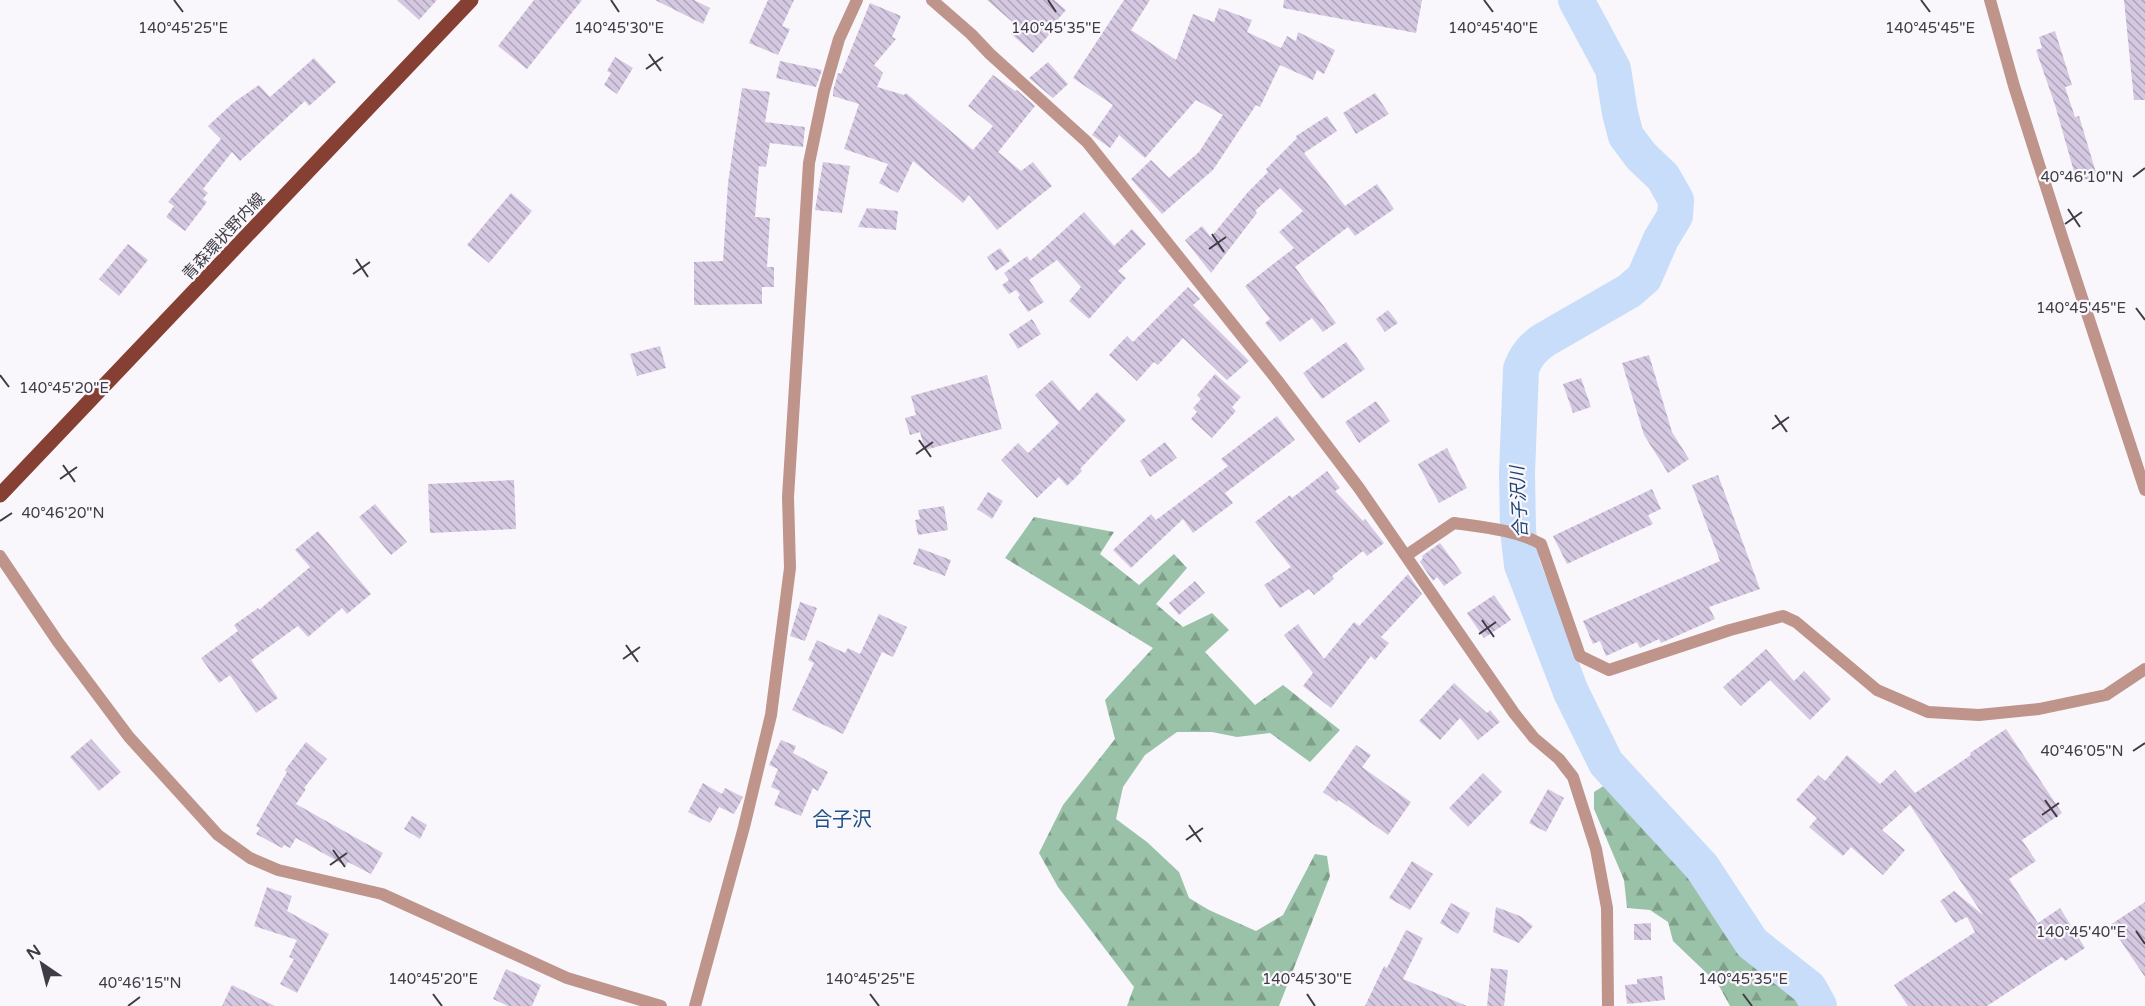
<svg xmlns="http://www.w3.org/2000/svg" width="2145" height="1006" font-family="'Varela Round','Noto Sans JP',sans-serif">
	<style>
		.forest { fill: url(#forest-firs) }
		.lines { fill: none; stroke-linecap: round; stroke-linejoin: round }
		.river { stroke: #c7ddfa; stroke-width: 36 }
		.building { fill: url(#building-back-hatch) }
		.minor { stroke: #be948b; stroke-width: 12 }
		.tertiary { stroke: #be948b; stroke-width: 12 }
		.primary { stroke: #863f33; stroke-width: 15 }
		.ticks { fill: none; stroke: #403b45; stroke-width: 2 }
		.labels { text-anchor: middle; stroke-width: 4.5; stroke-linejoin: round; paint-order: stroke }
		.street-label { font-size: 16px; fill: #403b45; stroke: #f9f7fc }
		.water-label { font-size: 18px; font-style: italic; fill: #1d426f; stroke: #f9f7fc }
		.quarter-label { font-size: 20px; fill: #1d5083; stroke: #f9f7fc }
		.ticks-label { font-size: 15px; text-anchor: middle; fill: #403b45; stroke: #f9f7fc; stroke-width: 4.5; stroke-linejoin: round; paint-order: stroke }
	</style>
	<defs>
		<pattern id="forest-firs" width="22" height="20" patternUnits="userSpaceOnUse" patternTransform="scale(1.5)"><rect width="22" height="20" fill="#9ac2a8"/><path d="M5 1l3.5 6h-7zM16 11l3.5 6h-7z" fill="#7f9f8b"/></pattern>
		<pattern id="building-back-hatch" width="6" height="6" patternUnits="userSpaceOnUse" patternTransform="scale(1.5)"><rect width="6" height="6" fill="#d5c9e2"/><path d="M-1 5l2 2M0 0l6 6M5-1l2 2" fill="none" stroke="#aea4b9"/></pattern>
	</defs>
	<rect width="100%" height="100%" fill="#f9f7fc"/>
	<g class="forest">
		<polygon points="1034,517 1114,532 1100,554 1139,585 1174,554 1187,568 1156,604 1183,627 1212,613 1229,630 1205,652 1255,705 1283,685 1340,730 1310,762 1270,733 1237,737 1212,732 1177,732 1145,755 1123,787 1116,819 1147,842 1179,872 1189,898 1209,910 1256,931 1283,915 1315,854 1327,856 1330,876 1279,1006 1127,1006 1134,987 1058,887 1039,853 1063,805 1115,739 1105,700 1153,648 1005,558"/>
		<polygon points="1605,785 1637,813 1705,889 1761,959 1800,985 1808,1006 1730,1006 1718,984 1673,941 1668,922 1650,910 1627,908 1624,880 1594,809 1594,792"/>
	</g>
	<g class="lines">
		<path class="river" d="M1576,0L1613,69L1620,113L1626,136L1641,156L1663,177L1676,200L1675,216L1661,239L1644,278L1629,291L1544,340C1532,348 1526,356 1521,369L1517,473L1518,530L1522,565L1571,692L1606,763L1702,867L1752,943L1809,988L1819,1006"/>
	</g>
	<g class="building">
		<polygon points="397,0 437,0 419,20"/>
		<polygon points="534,0 582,0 527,69 498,46"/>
		<polygon points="655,0 694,0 710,8 703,24"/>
		<polygon points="768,0 794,0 782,26 790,29 778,55 749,43"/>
		<polygon points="987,0 1054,0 1066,10 1052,26 1055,28 1033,53 1011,34 1017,26"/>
		<polygon points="1124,0 1150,0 1131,30 1176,60 1193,14 1214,22 1219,8 1252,20 1247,32 1281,48 1287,36 1296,41 1298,32 1335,50 1324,74 1317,70 1313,80 1280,65 1260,107 1256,105 1213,170 1162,214 1131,179 1151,160 1169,178 1199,152 1223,115 1196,100 1145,158 1119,135 1110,148 1092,135 1113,105 1073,78"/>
		<polygon points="1284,0 1422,0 1416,33 1283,8"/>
		<polygon points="2124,0 2145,0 2145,100 2134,100"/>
		<polygon points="870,3 901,16 892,37 896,39 874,65 883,73 877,87 904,95 906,93 973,150 993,126 968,106 993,75 1015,91 1017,90 1035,106 998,152 1021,171 1033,162 1052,186 997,230 969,195 963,203 913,161 898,193 879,183 888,164 844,149 859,104 833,96 833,91 838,73 841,74"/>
		<polygon points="2055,31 2072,85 2065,87 2075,117 2079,116 2097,176 2077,182 2055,105 2036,50 2042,48 2039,37"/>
		<polygon points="615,57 633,68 617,94 604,85 611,73 607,71"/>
		<polygon points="314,58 336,82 309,106 305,101 240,161 232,152 203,189 208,193 203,199 207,202 185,231 166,217 174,206 168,202 221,139 208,126 233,103 259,85 270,97"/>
		<polygon points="780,61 822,70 816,87 776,78"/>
		<polygon points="1048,62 1068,84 1053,98 1029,78"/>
		<polygon points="742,88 770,92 765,122 805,127 803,147 770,143 766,167 759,166 755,217 770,218 767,267 774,267 774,287 762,287 762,304 694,305 694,262 723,261 728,183"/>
		<polygon points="1375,93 1389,114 1356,134 1343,113"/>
		<polygon points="1327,116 1337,131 1304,153 1345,206 1377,184 1394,209 1355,236 1348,227 1295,267 1336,323 1323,332 1312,318 1280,342 1265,323 1270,319 1245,286 1294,248 1279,232 1303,211 1280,188 1255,211 1257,213 1211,273 1185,240 1202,226 1211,237 1248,192 1268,172 1266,169 1297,138 1296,136"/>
		<polygon points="823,162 850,166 842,213 815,210"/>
		<polygon points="511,193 532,211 489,263 467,245"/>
		<polygon points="867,208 898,211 896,230 858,227"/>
		<polygon points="1084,212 1114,246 1132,229 1146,244 1118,271 1126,278 1089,319 1069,301 1081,287 1057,260 1029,280 1044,302 1028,312 1018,297 1020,295 1016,290 1009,294 1002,285 1009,280 1004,273 1027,256 1030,261"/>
		<polygon points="128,244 148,260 119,296 99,279"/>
		<polygon points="1000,248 1010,261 996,271 987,257"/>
		<polygon points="1188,287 1200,299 1193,305 1249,361 1227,380 1183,338 1158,365 1154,362 1137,381 1109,355 1127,336 1133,342"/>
		<polygon points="1388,310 1398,323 1385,332 1376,319"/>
		<polygon points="1032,319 1041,334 1018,349 1009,334"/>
		<polygon points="1346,342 1365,369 1322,399 1303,373"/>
		<polygon points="660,346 666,368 637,376 630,354"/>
		<polygon points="1649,355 1672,432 1689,459 1668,473 1644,435 1622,363"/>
		<polygon points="1215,374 1241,397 1232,407 1236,411 1212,438 1191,419 1197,412 1193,408 1201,399 1197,395"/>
		<polygon points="987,375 1002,429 925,450 920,432 910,435 905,418 916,415 911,396"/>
		<polygon points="1581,378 1591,407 1573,413 1563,384"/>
		<polygon points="1052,380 1079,411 1097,392 1126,420 1080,469 1082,471 1067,486 1059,477 1037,498 1001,460 1018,443 1028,453 1059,423 1035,395"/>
		<polygon points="1376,401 1390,421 1359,443 1345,422"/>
		<polygon points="1277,416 1295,440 1225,493 1233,503 1193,533 1183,519 1131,568 1113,550 1151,514 1156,520 1228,466 1221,459"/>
		<polygon points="1165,442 1177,458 1150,477 1140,461"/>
		<polygon points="1447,448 1467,488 1439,503 1418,464"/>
		<polygon points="1327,471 1340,488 1335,491 1363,521 1365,519 1384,543 1367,556 1363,551 1332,576 1334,579 1314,595 1309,589 1280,608 1264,585 1291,567 1255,522 1290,495 1292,498"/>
		<polygon points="1718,475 1760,589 1709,607 1715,619 1661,643 1659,639 1640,648 1637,642 1606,656 1600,641 1593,644 1583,621 1720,561 1692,485"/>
		<polygon points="514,480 516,529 430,533 428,484"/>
		<polygon points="1652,489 1661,509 1648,515 1653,524 1567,564 1553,536"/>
		<polygon points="988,492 1003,501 992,519 977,509"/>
		<polygon points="375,504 407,542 391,555 359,517"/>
		<polygon points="944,506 948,530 918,535 915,520 920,519 918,510"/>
		<polygon points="318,531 371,594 347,614 342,608 308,637 298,626 251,660 278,698 256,713 230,675 219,683 201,658 238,631 234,625 258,608 259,610 310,567 295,550"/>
		<polygon points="1440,543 1462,573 1444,586 1437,577 1433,581 1420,562 1423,558 1422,556"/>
		<polygon points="919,548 951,560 945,576 913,564"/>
		<polygon points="1408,574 1422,594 1381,637 1389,643 1375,660 1371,656 1331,708 1303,686 1313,673 1284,635 1298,624 1324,659 1354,622 1359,626"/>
		<polygon points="1195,581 1205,593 1179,615 1169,603"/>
		<polygon points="1494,595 1511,620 1484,638 1467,613"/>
		<polygon points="800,602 817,608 805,641 790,636"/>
		<polygon points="879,614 907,627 893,657 882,652 843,734 792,710 814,663 808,660 817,640 845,653 848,648 860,654"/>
		<polygon points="1766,649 1794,681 1804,671 1831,699 1810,720 1770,680 1741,706 1723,687"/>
		<polygon points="1454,683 1487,713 1490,710 1500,722 1478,740 1460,718 1440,740 1419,721"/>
		<polygon points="2006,729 2062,813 2022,840 2036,861 2009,879 2038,923 2060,908 2085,948 2065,961 2062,957 1987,1006 1908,1006 1894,985 1975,932 1967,917 1955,923 1940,901 1954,891 1983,915 1910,805 1882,830 1905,850 1883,875 1851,847 1843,856 1809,827 1817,818 1796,800 1818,775 1825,781 1847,755 1880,784 1895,770 1915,793 1971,755 1970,753"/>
		<polygon points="91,739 121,772 99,791 70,757"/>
		<polygon points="781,740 796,746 793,753 828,772 818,791 813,788 801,816 774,805 780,791 771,787 778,769 769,765"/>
		<polygon points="306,742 327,759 304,788 306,789 296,804 383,853 371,874 348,862 346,866 296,838 290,848 284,845 282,848 256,834 260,828 256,826 287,772 285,770"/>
		<polygon points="1356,745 1371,755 1362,767 1411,802 1388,835 1339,800 1337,802 1323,792"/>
		<polygon points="1483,773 1502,792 1468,827 1449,808"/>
		<polygon points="703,783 722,794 725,788 743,797 734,814 719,807 710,823 688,812"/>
		<polygon points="1548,789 1564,798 1546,832 1529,823"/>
		<polygon points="412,816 427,825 420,839 404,829"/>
		<polygon points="1412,861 1433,874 1410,910 1389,898"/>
		<polygon points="267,887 292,896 287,911 329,934 297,993 280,984 294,959 289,957 297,940 254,926"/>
		<polygon points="2145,902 2145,977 2110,925"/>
		<polygon points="1451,903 1470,913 1458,934 1440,923"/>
		<polygon points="1496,907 1520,916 1533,926 1519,943 1493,932"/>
		<polygon points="1651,923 1651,940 1634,940 1634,924"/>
		<polygon points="1406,930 1423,938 1403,979 1467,1006 1365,1006 1384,966 1387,968"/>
		<polygon points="1491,968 1508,970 1504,1006 1487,1006"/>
		<polygon points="506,969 541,985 532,1006 508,1006 493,999"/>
		<polygon points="1662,976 1665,1000 1627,1004 1625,985 1637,984 1637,979"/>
		<polygon points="232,985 275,1006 222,1006"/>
	</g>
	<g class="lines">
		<g class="minor">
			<polyline points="932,0 971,34 990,54 1087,142 1277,380 1359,488 1514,713 1534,738 1559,759 1573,777 1596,849 1607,908 1608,1006"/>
			<path d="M1407,555L1454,523C1482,527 1516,530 1541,544L1580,656L1609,670L1730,630L1783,616L1796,622L1877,690L1928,712L1979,715L2039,709L2106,695L2145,669"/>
			<polyline points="0,556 58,642 129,737 218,835 250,858 278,870 382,894 567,978 661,1006"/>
			<polyline points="695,1006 744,827 771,715 790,568 788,497 809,163 824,91 839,39 857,0"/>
		</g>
		<polyline class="tertiary" points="1990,0 2014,86 2063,240 2145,490"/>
		<polyline class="primary" points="0,495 471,0"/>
	</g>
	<path class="ticks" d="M174,0L183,12M611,0L619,12M1048,0L1056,12M1484,0L1493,12M1921,0L1930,12M649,54L661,71M646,69L663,57M2133,177L2145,168M2068,209L2080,227M2065,224L2082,212M1212,234L1224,252M1209,249L1226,237M356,259L368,277M353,274L370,262M2136,308L2145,320M0,375L9,387M1775,415L1787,432M1772,429L1789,417M919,440L931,457M916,454L933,442M63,465L75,482M60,479L77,467M0,521L12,513M1482,620L1494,637M1479,634L1496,622M626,645L638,662M623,659L640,647M2133,751L2145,743M2045,800L2057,817M2042,815L2059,803M1189,825L1201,842M1186,840L1203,828M333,850L345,867M330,865L347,853M2136,931L2145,944M433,994L442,1006M870,994L879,1006M1307,994L1315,1006M1743,994L1752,1006M128,1006L140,997"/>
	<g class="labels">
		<g class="street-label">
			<text transform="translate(223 236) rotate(-47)" y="6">青森環状野内線</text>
		</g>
		<g class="water-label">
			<text transform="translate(1519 502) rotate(-93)" y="6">合子沢川</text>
		</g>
		<g class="quarter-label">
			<text x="842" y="826">合子沢</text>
		</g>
	</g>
	<g class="ticks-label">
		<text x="1056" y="33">140°45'35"E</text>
		<text x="1930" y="33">140°45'45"E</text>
		<text x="183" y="33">140°45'25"E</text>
		<text x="619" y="33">140°45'30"E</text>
		<text x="1493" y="33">140°45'40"E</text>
		<text x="2082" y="182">40°46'10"N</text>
		<text x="2081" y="313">140°45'45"E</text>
		<text x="64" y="393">140°45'20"E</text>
		<text x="63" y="518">40°46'20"N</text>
		<text x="2082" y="756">40°46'05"N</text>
		<text x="2081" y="937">140°45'40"E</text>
		<text x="433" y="984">140°45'20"E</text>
		<text x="870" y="984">140°45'25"E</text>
		<text x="1307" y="984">140°45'30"E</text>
		<text x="1743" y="984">140°45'35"E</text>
		<text x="140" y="988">40°46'15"N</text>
	</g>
	<g transform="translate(42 964) rotate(325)" stroke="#f9f7fc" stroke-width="4.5" paint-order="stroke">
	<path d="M0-4.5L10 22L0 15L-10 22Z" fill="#403b45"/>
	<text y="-9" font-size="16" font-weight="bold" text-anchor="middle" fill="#403b45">N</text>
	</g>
</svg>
